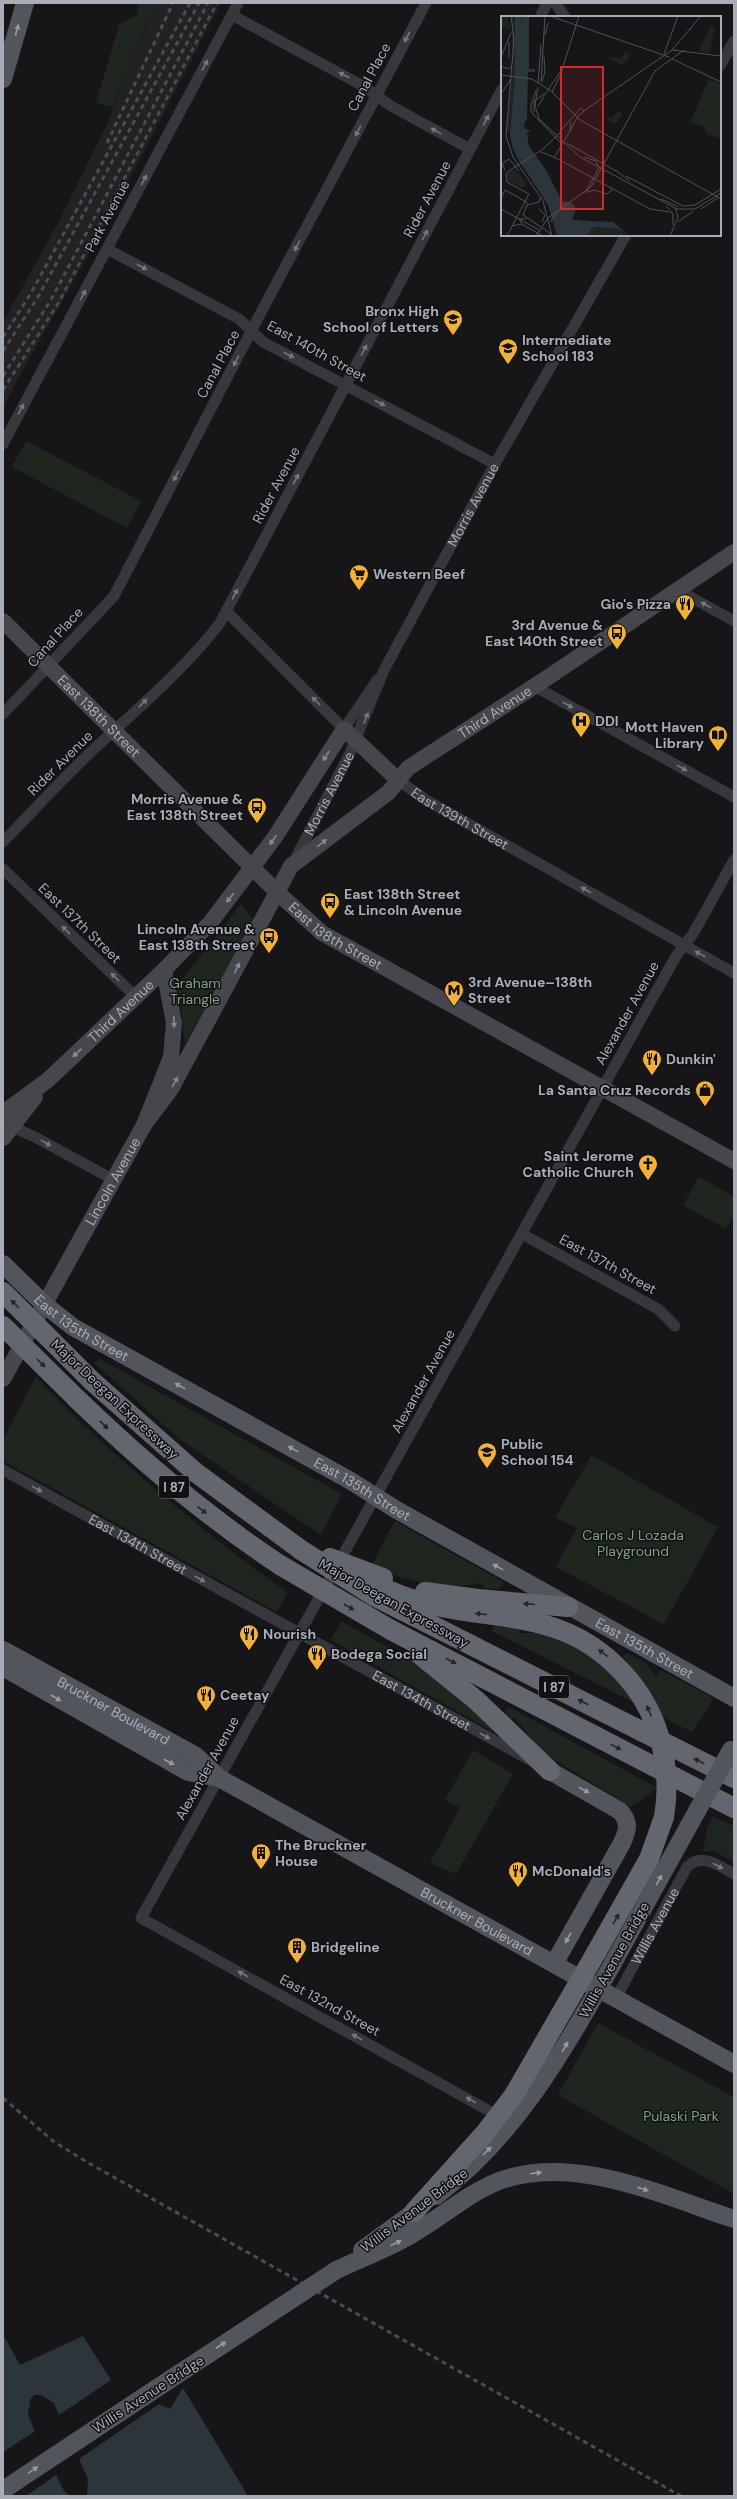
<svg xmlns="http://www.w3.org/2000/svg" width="737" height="2499" font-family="'DM Sans',sans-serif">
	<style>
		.built { fill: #222225 }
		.green { fill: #1e261f }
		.water { fill: #2c353c }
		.pier { fill: #161618 }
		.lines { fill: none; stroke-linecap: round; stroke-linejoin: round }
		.street { stroke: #37383d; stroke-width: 11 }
		.secondary { stroke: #45474d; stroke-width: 16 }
		.primary { stroke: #53555c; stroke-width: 18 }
		.highway { stroke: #63666e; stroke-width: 20 }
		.rail { stroke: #4a4c52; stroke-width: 3; stroke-dasharray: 5 4; stroke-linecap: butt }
		.primary-bridge { stroke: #53555c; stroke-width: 18 }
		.highway-bridge { stroke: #63666e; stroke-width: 20 }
		.oneway { fill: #979ba6 }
		.oneway2 { fill: #757881 }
		.oneway3 { fill: #858993 }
		.oneway4 { fill: #26262a }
		.labels { text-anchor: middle; stroke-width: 3; stroke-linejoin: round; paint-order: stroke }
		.shield { fill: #111113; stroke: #7b7e86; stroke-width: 1 }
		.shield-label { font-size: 13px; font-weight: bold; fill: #a8adb8 }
		.street-label { font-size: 14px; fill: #a8adb8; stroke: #111113 }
		.poi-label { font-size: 14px; font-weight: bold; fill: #a8adb8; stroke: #111113; text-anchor: start }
		.park-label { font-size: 14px; fill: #7fa381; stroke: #111113 }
		.inset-road { fill: none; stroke: #505258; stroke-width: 1 }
		.view { fill: #d62828; fill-opacity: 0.15; stroke: #d62828; stroke-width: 2 }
		.inset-edge { fill: none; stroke: #a8adb8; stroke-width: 2 }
	</style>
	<rect width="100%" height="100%" fill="#161618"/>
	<polygon class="built" points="156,3 221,3 105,226 17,380 3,409 3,322 59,221 108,122 139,40"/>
	<g class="green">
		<polygon points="137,3 156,3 139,40 113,107 96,103 119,24 138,15"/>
		<polygon points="26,441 141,501 127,528 12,467"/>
		<polygon points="241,904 254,921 185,1044 180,1001 175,989"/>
		<polygon points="699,1177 734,1197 734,1215 726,1229 683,1205"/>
		<polygon points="100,1359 342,1494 321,1535 182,1441 94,1363"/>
		<path d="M36,1377C85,1430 140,1477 196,1523C226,1547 255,1571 288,1592L277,1612L3,1461V1439Z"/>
		<polygon points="592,1455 718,1527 664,1624 556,1567 577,1528 555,1517"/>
		<path d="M395,1521L505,1583L496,1589L485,1588L481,1583C444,1591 406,1583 372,1564Z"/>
		<polygon points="341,1621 402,1655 456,1692 494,1727 492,1731 331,1640"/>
		<polygon points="495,1625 519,1628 520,1633 539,1633 563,1640 648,1690 623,1657 627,1653 644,1662 656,1676 660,1670 710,1696 713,1700 692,1732 492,1631"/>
		<polygon points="511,1708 639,1778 658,1788 631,1807 542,1752 515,1718 509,1721 505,1715 506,1709"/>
		<polygon points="473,1750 513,1774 456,1874 430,1863 460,1808 445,1800"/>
		<polygon points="713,1816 734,1826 734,1862 714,1851 703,1852 707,1828"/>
		<polygon points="598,2023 734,2097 734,2194 558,2095"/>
	</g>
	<polygon class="water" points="3,2334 20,2365 83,2336 111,2380 183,2388 248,2496 3,2496"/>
	<polygon class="pier" points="111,2380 183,2388 170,2409 159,2404 79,2459 88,2479 87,2496 70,2496 64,2491 56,2475 26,2496 3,2496 3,2452 35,2431 28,2415 30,2400 34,2395 41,2395 54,2403 59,2415"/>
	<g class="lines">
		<g class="street">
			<polyline points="555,3 565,17"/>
			<polyline points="232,15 363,86 391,106 470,149"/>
			<polyline points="540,17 547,3"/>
			<polyline points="720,66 734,41"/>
			<polyline points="107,249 239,319 263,342 495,464"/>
			<polyline points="3,444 238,3"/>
			<polyline points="678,590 734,621"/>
			<polyline points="226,611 344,729 377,680"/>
			<polyline points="534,686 734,797"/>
			<polyline points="3,714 114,596 258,318 426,3"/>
			<path id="s1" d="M398,780L426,800L734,973"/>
			<path d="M3,842C33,811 62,779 93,750C136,710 184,670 220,623L502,89"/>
			<path id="s2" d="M294,861L350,753L384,670L495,464L626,235"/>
			<polyline points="3,869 136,997"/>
			<polyline points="3,1123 35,1137 114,1180"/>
			<polyline points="522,1234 658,1309 675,1326"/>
			<path id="s3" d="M3,1470L530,1760"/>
			<path id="s4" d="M616,1998L687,1867C702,1852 719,1866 734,1874"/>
			<polyline points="502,2118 141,1918 676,956 693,934 734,860"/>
		</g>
		<g class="secondary">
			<path id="s5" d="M3,621L278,893L322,933L734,1161"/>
			<path id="s6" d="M3,1113L48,1080L164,970L210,923L275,837L344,729L398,780"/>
			<path id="s7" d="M144,1125L171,1089L291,866L389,792L408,768L550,676L734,552"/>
			<polyline points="3,1138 35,1097"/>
			<path id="s8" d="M3,1379L144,1125L164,1075L171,1057L174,1023L164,970"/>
		</g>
		<g class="primary">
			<polyline points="3,79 25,3"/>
			<path id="s9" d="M3,1264L45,1305L73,1327L351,1481L395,1509L734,1698"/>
			<path id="s10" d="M3,1650L196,1756L219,1778L734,2064"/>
			<polyline points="3,1667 188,1772 219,1778"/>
			<path d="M550,1771L620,1811C630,1822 628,1830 622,1843L554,1964"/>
			<polyline points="613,1963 697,1811"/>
			<polyline points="362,2250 414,2212"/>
			<path d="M335,2271C359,2259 385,2250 409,2236C440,2219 466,2194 499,2181C574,2153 663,2196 734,2219"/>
			<polyline points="3,2490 154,2390"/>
		</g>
		<g class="highway">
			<polyline points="92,1381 195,1472 301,1550"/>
			<path d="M76,1398C140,1460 206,1516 280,1565"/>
			<path d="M390,1591C479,1630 560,1596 630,1681"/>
			<polyline points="425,1592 478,1599 568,1607"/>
			<polyline points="374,1596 734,1778"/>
			<polyline points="391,1630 734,1808"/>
			<polyline points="419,1654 476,1700 550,1771"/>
			<polyline points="596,1953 649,1859 664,1817"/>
		</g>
		<g class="rail">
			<polyline points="107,143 173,3"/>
			<polyline points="3,337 31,293 190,3"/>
			<polyline points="3,351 38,297 199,3"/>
			<polyline points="3,376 52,298 208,3"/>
			<polyline points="3,390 59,302 217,3"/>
			<polyline points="3,2098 53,2141 85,2161 681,2496"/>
		</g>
		<g class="primary-bridge">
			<polyline points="697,1811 731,1750"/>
			<path d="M436,2196C517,2135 564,2050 613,1963"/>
			<polyline points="154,2390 335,2271"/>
		</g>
		<g class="highway-bridge">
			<polyline points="3,1292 92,1381"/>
			<polyline points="3,1326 76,1398"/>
			<polyline points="301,1550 374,1596"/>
			<polyline points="330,1558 383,1578"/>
			<polyline points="280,1565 391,1630"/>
			<path d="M630,1681C661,1719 672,1769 664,1817"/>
			<polyline points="414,2212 485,2133 514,2095 596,1953"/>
		</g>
	</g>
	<defs><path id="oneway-solid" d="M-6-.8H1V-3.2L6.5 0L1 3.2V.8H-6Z"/></defs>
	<g class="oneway">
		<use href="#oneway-solid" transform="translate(17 30) rotate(-74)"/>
		<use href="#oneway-solid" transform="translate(180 1386) rotate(-151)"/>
		<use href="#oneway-solid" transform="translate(293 1449) rotate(-151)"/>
		<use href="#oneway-solid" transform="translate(498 1567) rotate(-151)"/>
		<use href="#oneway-solid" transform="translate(56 1698) rotate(30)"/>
		<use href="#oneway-solid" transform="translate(169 1762) rotate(28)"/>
		<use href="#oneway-solid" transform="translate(584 1790) rotate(29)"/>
		<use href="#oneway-solid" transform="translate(659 1880) rotate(-61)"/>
		<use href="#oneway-solid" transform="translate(568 1938) rotate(119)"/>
		<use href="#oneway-solid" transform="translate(565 2047) rotate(-60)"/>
		<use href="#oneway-solid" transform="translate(487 2151) rotate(-45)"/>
		<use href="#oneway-solid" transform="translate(536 2173) rotate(-7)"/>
		<use href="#oneway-solid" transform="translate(643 2189) rotate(18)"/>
		<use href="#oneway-solid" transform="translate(396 2243) rotate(-25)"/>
		<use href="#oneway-solid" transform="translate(221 2345) rotate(-33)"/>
		<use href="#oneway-solid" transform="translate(33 2470) rotate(-34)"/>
	</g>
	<g class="oneway2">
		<use href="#oneway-solid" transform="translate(407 37) rotate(118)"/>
		<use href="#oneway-solid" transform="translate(205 65) rotate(-62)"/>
		<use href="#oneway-solid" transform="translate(344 75) rotate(-152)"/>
		<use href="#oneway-solid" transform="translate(486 120) rotate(-62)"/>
		<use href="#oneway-solid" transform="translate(358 131) rotate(118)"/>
		<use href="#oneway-solid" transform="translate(436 131) rotate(-151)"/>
		<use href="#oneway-solid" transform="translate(144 180) rotate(-62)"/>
		<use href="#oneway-solid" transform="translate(425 235) rotate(-62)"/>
		<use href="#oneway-solid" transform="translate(297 246) rotate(118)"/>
		<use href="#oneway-solid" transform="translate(142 267) rotate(28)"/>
		<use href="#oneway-solid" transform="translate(83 295) rotate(-62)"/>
		<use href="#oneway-solid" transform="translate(364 350) rotate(-62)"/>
		<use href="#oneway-solid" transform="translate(289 355) rotate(27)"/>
		<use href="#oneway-solid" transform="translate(236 361) rotate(118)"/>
		<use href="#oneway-solid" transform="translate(380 403) rotate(28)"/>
		<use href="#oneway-solid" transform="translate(21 409) rotate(-62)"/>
		<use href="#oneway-solid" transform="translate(176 476) rotate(118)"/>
		<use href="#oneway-solid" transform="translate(296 479) rotate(-62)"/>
		<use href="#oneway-solid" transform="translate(235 594) rotate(-62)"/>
		<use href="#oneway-solid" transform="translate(706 605) rotate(-151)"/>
		<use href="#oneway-solid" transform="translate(316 701) rotate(-135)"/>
		<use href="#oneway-solid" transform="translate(143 703) rotate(-45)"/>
		<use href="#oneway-solid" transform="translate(568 705) rotate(29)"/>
		<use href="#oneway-solid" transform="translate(366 718) rotate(-68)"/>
		<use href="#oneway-solid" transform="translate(682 768) rotate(29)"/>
		<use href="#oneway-solid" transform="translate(586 890) rotate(-151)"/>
		<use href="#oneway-solid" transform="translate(66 930) rotate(-136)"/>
		<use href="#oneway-solid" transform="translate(700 954) rotate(-151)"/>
		<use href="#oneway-solid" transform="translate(115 977) rotate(-136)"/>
		<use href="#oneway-solid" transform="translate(46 1143) rotate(29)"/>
		<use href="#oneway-solid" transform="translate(37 1489) rotate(29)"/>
		<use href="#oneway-solid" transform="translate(200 1579) rotate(29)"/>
		<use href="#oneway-solid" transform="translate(485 1736) rotate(29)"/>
		<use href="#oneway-solid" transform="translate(718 1866) rotate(28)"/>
		<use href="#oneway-solid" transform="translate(243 1974) rotate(-151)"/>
		<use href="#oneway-solid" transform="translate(357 2037) rotate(-151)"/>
		<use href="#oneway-solid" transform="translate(471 2100) rotate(-151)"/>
	</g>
	<g class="oneway3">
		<use href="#oneway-solid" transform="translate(326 756) rotate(123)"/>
		<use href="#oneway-solid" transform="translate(273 840) rotate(126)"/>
		<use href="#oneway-solid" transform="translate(322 843) rotate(-37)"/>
		<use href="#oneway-solid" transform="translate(230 898) rotate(129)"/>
		<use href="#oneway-solid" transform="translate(237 968) rotate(-62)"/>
		<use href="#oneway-solid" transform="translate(174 1022) rotate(87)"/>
		<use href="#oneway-solid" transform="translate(77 1053) rotate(137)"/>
		<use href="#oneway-solid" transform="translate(175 1082) rotate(-61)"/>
	</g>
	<g class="oneway4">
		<use href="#oneway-solid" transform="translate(15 1304) rotate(-135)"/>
		<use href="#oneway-solid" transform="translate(41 1363) rotate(45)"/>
		<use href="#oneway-solid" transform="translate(104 1425) rotate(44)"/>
		<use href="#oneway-solid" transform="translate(202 1510) rotate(38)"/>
		<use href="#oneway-solid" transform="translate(529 1604) rotate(-175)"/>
		<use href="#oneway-solid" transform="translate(349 1607) rotate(30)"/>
		<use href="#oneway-solid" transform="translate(481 1614) rotate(-174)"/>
		<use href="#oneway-solid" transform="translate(603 1653) rotate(-142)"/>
		<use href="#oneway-solid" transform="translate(451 1661) rotate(28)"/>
		<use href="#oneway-solid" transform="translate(583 1702) rotate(-153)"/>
		<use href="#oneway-solid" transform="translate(649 1711) rotate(-114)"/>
		<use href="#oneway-solid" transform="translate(616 1747) rotate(28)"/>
		<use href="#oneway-solid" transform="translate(699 1761) rotate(-153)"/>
		<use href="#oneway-solid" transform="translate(616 1919) rotate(-60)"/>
	</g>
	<defs>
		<g id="school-pin" transform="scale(1)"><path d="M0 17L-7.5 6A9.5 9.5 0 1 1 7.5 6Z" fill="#f2b134" stroke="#111113"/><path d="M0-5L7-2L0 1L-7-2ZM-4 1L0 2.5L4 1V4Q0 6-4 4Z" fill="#111"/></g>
		<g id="supermarket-pin" transform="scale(1)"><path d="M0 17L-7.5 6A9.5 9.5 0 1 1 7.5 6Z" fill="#f2b134" stroke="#111113"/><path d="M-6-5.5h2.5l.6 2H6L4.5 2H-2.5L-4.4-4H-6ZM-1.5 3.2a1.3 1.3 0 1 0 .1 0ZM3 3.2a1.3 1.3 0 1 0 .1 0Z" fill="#111"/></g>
		<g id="restaurant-pin" transform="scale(1)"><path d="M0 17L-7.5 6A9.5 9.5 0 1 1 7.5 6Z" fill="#f2b134" stroke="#111113"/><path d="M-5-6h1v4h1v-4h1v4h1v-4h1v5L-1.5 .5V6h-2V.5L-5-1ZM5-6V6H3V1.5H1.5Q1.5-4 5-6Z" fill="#111"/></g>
		<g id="bus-pin" transform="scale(1)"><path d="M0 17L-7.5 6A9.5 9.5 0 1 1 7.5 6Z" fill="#f2b134" stroke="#111113"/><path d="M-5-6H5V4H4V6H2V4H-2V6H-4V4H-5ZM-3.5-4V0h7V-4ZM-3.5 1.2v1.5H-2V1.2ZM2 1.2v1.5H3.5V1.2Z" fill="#111"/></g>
		<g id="hospital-pin" transform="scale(1)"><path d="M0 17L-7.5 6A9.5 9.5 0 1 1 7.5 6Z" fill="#f2b134" stroke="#111113"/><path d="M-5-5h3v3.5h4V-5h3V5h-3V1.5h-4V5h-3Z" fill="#111"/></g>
		<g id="library-pin" transform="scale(1)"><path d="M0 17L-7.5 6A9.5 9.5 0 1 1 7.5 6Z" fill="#f2b134" stroke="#111113"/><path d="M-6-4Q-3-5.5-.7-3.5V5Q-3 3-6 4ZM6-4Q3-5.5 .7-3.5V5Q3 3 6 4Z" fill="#111"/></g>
		<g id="metro-pin" transform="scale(1)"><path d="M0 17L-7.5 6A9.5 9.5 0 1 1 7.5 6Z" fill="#f2b134" stroke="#111113"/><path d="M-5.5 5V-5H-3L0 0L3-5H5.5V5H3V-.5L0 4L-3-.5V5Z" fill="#111"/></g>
		<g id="shop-pin" transform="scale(1)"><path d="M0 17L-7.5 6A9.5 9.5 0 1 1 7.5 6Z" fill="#f2b134" stroke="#111113"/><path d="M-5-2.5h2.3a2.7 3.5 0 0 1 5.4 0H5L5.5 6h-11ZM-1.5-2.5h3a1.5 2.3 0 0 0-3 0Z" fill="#111"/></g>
		<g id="church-pin" transform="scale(1)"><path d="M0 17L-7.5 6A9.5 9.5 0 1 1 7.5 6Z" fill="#f2b134" stroke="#111113"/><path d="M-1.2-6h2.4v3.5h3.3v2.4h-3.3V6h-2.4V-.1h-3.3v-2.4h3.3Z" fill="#111"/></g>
		<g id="building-pin" transform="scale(1)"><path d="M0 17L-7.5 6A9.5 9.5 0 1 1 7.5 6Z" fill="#f2b134" stroke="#111113"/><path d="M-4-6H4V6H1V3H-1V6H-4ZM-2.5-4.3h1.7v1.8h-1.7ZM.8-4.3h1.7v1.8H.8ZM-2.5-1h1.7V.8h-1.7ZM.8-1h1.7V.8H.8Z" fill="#111"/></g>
	</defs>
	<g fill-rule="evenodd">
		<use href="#school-pin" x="453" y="319"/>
		<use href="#school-pin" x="508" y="348"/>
		<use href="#supermarket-pin" x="359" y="574"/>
		<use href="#restaurant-pin" x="685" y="604"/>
		<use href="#bus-pin" x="617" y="633"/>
		<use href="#hospital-pin" x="581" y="721"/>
		<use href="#library-pin" x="718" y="735"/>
		<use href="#bus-pin" x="257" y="807"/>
		<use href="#bus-pin" x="330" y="902"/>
		<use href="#bus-pin" x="269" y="937"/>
		<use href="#metro-pin" x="454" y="990"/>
		<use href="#restaurant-pin" x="652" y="1059"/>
		<use href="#shop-pin" x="705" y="1090"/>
		<use href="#church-pin" x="648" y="1164"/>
		<use href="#school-pin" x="487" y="1452"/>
		<use href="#restaurant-pin" x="249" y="1634"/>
		<use href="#restaurant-pin" x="317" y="1654"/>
		<use href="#restaurant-pin" x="206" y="1695"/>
		<use href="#building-pin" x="261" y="1853"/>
		<use href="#restaurant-pin" x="518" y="1871"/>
		<use href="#building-pin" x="297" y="1947"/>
	</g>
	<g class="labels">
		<g class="shield">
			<rect x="159" y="1476" width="30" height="22" rx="3"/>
			<rect x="539" y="1676" width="30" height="22" rx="3"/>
		</g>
		<g class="shield-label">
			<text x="174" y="1492">I 87</text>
			<text x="554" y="1692">I 87</text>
		</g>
		<g class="street-label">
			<text transform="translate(369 77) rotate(-62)" y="5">Canal Place</text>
			<text transform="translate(427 199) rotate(-62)" y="5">Rider Avenue</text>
			<text transform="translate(107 216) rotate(-62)" y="5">Park Avenue</text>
			<text transform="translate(317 351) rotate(29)" y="5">East 140th Street</text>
			<text transform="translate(218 364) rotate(-62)" y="5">Canal Place</text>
			<text transform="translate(276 485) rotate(-62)" y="5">Rider Avenue</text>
			<text dy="5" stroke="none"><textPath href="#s2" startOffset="399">Morris Avenue</textPath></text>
			<text transform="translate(55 637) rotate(-48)" y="5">Canal Place</text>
			<text dy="5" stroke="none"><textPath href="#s7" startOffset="555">Third Avenue</textPath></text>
			<text dy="5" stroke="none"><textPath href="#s5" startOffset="135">East 138th Street</textPath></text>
			<text transform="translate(60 763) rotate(-45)" y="5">Rider Avenue</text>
			<text dy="5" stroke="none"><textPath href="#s2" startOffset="76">Morris Avenue</textPath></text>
			<text dy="5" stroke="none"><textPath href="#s1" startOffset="73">East 139th Street</textPath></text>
			<text transform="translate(80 923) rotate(44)" y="5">East 137th Street</text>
			<text dy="5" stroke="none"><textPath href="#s5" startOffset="459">East 138th Street</textPath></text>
			<text dy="5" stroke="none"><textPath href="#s6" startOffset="156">Third Avenue</textPath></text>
			<text transform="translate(627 1013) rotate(-61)" y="5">Alexander Avenue</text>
			<text dy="5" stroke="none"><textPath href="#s8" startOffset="226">Lincoln Avenue</textPath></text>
			<text transform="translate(608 1264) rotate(29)" y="5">East 137th Street</text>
			<text dy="5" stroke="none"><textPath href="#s9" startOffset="102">East 135th Street</textPath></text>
			<text transform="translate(423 1381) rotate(-61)" y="5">Alexander Avenue</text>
			<text transform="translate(115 1399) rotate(43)" y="5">Major Deegan Expressway</text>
			<text dy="5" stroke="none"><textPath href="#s9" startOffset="426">East 135th Street</textPath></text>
			<text dy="5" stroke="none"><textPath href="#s3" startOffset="154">East 134th Street</textPath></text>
			<text transform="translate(394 1603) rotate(29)" y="5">Major Deegan Expressway</text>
			<text dy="5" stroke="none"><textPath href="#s9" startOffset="750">East 135th Street</textPath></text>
			<text dy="5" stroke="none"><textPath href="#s3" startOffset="478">East 134th Street</textPath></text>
			<text dy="5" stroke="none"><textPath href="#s10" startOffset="126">Bruckner Boulevard</textPath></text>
			<text transform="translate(207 1768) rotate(-61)" y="5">Alexander Avenue</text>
			<text dy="5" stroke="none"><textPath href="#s10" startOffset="547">Bruckner Boulevard</textPath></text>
			<text dy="5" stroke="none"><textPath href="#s4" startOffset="82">Willis Avenue</textPath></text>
			<text transform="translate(614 1960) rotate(-61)" y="5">Willis Avenue Bridge</text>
			<text transform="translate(330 2005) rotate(29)" y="5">East 132nd Street</text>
			<text transform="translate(414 2210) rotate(-37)" y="5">Willis Avenue Bridge</text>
			<text transform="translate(148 2394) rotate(-33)" y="5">Willis Avenue Bridge</text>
		</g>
		<g class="poi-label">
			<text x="439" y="316" text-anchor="end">Bronx High<tspan x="439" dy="16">School of Letters</tspan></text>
			<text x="522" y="345">Intermediate<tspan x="522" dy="16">School 183</tspan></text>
			<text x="373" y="579">Western Beef</text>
			<text x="671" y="609" text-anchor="end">Gio's Pizza</text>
			<text x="603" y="630" text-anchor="end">3rd Avenue &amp;<tspan x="603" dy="16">East 140th Street</tspan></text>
			<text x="595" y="726">DDI</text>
			<text x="704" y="732" text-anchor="end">Mott Haven<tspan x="704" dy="16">Library</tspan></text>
			<text x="243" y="804" text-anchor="end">Morris Avenue &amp;<tspan x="243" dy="16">East 138th Street</tspan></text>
			<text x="344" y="899">East 138th Street<tspan x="344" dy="16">&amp; Lincoln Avenue</tspan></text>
			<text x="255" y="934" text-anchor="end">Lincoln Avenue &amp;<tspan x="255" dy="16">East 138th Street</tspan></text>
			<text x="468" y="987">3rd Avenue–138th<tspan x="468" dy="16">Street</tspan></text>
			<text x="666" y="1064">Dunkin'</text>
			<text x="691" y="1095" text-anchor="end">La Santa Cruz Records</text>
			<text x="634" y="1161" text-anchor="end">Saint Jerome<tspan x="634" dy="16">Catholic Church</tspan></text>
			<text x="501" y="1449">Public<tspan x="501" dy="16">School 154</tspan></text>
			<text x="263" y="1639">Nourish</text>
			<text x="331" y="1659">Bodega Social</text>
			<text x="220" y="1700">Ceetay</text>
			<text x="275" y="1850">The Bruckner<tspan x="275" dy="16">House</tspan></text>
			<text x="532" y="1876">McDonald's</text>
			<text x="311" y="1952">Bridgeline</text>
		</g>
		<g class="park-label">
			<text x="195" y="988">Graham<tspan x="195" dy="16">Triangle</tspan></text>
			<text x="633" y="1540">Carlos J Lozada<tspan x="633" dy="16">Playground</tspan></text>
			<text x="681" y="2121">Pulaski Park</text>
		</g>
	</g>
	<g transform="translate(501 16)">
		<rect width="220" height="220" fill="#161618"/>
		<path d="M0,0H7L9,15L0,10ZM10,0H14V59L9,115H5L12,50ZM209,11L214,12L208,37L198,35ZM124,36L129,38L127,44L120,49L109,43L110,41L119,43ZM208,63L220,68V123L206,118L203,111L189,106ZM117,95L122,98L114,108L106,103L107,101L111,102ZM14,153L25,166L22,172L7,164L6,157ZM96,211L118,213L126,220H86L91,212Z" fill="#1e261f"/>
		<path d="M14,0H20L21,4L22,0H28V53H34V56H27L26,103L23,108L24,113L29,114L26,118L28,130L45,154L61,185L71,187L75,193L71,204L112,206L129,220L118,213L96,211L91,212L86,220H56L47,189L17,143L11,130L9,118L14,59Z" fill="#2c353c"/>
		<path class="inset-road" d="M10,0L13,24L5,120L12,141L42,185L51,220M49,0L168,41M44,19L47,7M8,26V42M171,34L220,40M163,38L177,0M0,41L10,17M171,43L220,66M0,50L7,53L11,50M0,59L31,63L50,75L79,104L220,183M41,65L44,56L43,41M40,66L44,0M37,67L40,29M37,71L34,89L38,103L79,141L176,193H194L220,177M35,75L30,89V96L61,128M51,76L59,60L78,0M0,78L10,63M37,90L44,79M33,96V85L45,77L59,56M59,115L80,92L83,95M69,115L77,100L84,94L171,34L200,0M66,127L115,155M40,136L55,142L149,193L168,196M83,141L95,145L98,152L84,177M53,142L69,115L70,106M4,154L1,148L8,143L18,155M114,154L129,165M125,160L182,190L194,189L220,173M86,176L93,174L106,178L112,173M40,181L38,186L26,189L22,199L50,218M0,182L4,174L27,187M160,183L178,191M165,190L172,198V209M0,193L38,214M38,193L44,199L41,206M200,193L218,181M49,206L57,195M177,206L192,195M22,209L18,203H25M12,210L20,208L42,220M6,220L28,178L6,166L5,157L42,133L61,115M35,220L47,202L90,171L154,55L183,34M169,220L177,201L174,192"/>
		<path class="view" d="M60,51H102V193H60Z"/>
		<rect width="220" height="220" class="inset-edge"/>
	</g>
	<rect width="737" height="2499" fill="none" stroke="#a8adb8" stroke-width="8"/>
</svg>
